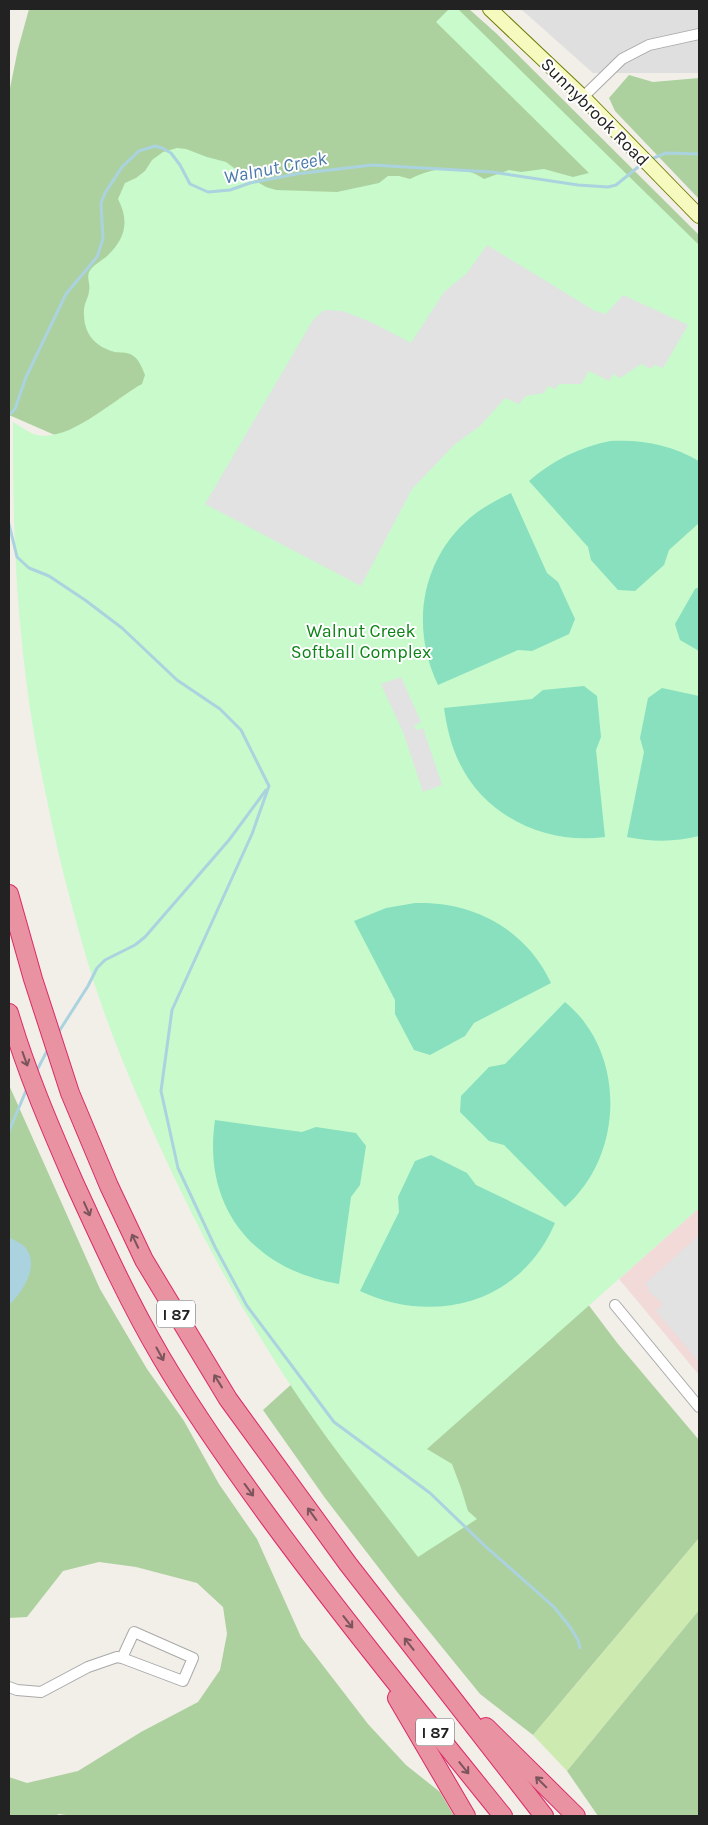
<svg xmlns="http://www.w3.org/2000/svg" width="708" height="1825" font-family="Karla,sans-serif">
	<style>
		.residential { fill: #e0dfdf }
		.commercial { fill: #f2dad9 }
		.grass { fill: #cdebb0 }
		.forest { fill: #add19e }
		.park { fill: #c8facc }
		.pitch { fill: #88e0be }
		.parking { fill: #e2e2e2 }
		.water { fill: #aad3df }
		.lines { fill: none; stroke-linecap: round; stroke-linejoin: round }
		.stream { stroke: #aad3df; stroke-width: 3 }
		.street-casing { stroke: #a9a9a9; stroke-width: 12 }
		.secondary-casing { stroke: #707d05; stroke-width: 16 }
		.highway-casing { stroke: #dc2a67; stroke-width: 20 }
		.street { stroke: #fff; stroke-width: 10 }
		.secondary { stroke: #f7fabf; stroke-width: 14 }
		.highway { stroke: #e892a2; stroke-width: 18 }
		.oneway { stroke: #7b545c }
		.labels { text-anchor: middle; stroke-width: 4; stroke-linejoin: round; paint-order: stroke }
		.shield { fill: #fff; stroke: #646464; stroke-width: 1 }
		.shield-label { font-size: 16px; font-weight: bold; fill: #222 }
		.street-label { font-size: 18px; fill: #222; stroke: #fff }
		.park-label { font-size: 18px; fill: #0c8416; stroke: #fff }
		.water-label { font-size: 19px; font-style: italic; fill: #4a7aab; stroke: #fff }
	</style>
	<rect width="100%" height="100%" fill="#f2efe9"/>
	<polygon class="residential" points="521,9 699,9 699,73 593,73"/>
	<polygon class="commercial" points="699,1208 699,1375 619,1279"/>
	<polygon class="grass" points="699,1538 699,1610 567,1771 533,1735"/>
	<g class="forest">
		<polygon points="29,9 469,9 497,34 699,235 699,314 73,443 9,415 9,93 18,49"/>
		<polygon points="629,75 653,82 699,78 699,199 615,111 609,98"/>
		<polygon points="9,1085 100,1289 147,1369 184,1421 219,1484 257,1539 301,1637 368,1724 406,1765 440,1792 454,1816 73,1816 59,1814 54,1816 9,1816 9,1777 27,1783 78,1771 141,1732 198,1702 220,1670 227,1634 223,1607 197,1583 136,1567 99,1562 63,1571 27,1617 9,1618"/>
		<polygon points="581,1295 618,1344 699,1440 699,1538 533,1735 480,1694 398,1593 325,1498 263,1410 349,1332"/>
		<polygon points="699,1610 699,1816 598,1816 567,1771"/>
	</g>
	<path class="park" d="M449,9H458L460,11L699,245V1208L427,1449L452,1464L461,1488L468,1511L477,1519L418,1557C375,1501 330,1445 291,1386C235,1301 188,1211 147,1118C123,1064 101,1009 85,953C71,904 58,855 48,805C39,763 31,721 26,679C16,600 13,521 13,442V422C20,426 29,433 37,435C70,442 114,399 142,384L145,375C142,367 138,357 130,354C126,352 119,353 115,352C93,346 83,332 84,310C84,303 89,297 89,291C91,284 85,276 91,269C95,264 101,261 106,257C125,240 130,222 118,199L125,183L136,178L145,171L152,160L163,152L177,148L186,149L207,157L226,162L234,168L266,187L276,190L337,192L379,183L388,176H399L410,179C433,167 462,164 484,179L509,170L521,172L544,169L573,177L589,173L436,22Z"/>
	<g class="pitch">
		<path d="M610,441C642,439 672,445 699,461V523L669,550L664,565L635,591L618,590L591,560L588,547L529,481C553,460 578,448 610,441Z"/>
		<path d="M511,493L547,573L558,582L575,619L569,634L532,651L518,650L438,685C410,627 421,559 471,517C483,507 497,500 511,493Z"/>
		<polygon points="699,587 699,651 680,640 675,624 695,589"/>
		<path d="M584,686L597,696L601,737L596,750L605,837C547,845 486,817 460,764C451,746 447,728 444,708L532,699L543,690Z"/>
		<path d="M662,688L699,696V836C675,842 652,842 627,837L644,752L640,738L648,698Z"/>
		<path d="M415,903C473,901 526,929 551,983L474,1023L465,1036L430,1055L414,1050L395,1014V1000L354,921L386,908Z"/>
		<path d="M565,1002C627,1053 624,1156 565,1207L504,1145L489,1141L460,1112L461,1096L489,1067L505,1064Z"/>
		<path d="M215,1120L302,1132L316,1127L356,1133L366,1146L360,1185L351,1197L339,1284C254,1270 202,1208 215,1120Z"/>
		<path d="M431,1155L467,1173L476,1185L555,1223C521,1303 435,1326 360,1291L399,1212L398,1197L415,1161Z"/>
	</g>
	<g class="parking">
		<polygon points="487,245 595,311 606,314 623,295 688,325 663,368 654,365 651,369 641,364 620,378 613,374 609,381 589,371 581,384 559,384 555,389 548,386 544,393 526,396 519,404 505,398 480,426 455,444 412,489 361,586 205,504 313,320 324,310 343,311 373,323 411,343 444,292 467,273"/>
		<polygon points="401,677 421,722 415,725 414,727 417,730 423,728 442,785 423,792 403,732 381,684"/>
		<polygon points="699,1235 699,1362 656,1311 662,1306 662,1303 648,1291 649,1289 645,1284"/>
	</g>
	<path class="water" d="M9,1237C13,1240 19,1242 23,1245C42,1263 23,1292 9,1305Z"/>
	<g class="lines">
		<g class="stream">
			<polyline points="649,160 666,153 699,154"/>
			<polyline points="9,415 15,409 26,377 66,294 97,257 103,239 101,203 105,193 122,167 139,151 155,146 162,148 171,153 180,165 190,184 208,192 230,190 250,183 296,174 372,165 492,172 578,185 608,187 616,185 643,163"/>
			<polyline points="9,524 17,557 29,568 49,576 85,600 122,628 177,680 220,709 241,730 269,786 252,834 172,1010 161,1091 178,1168 215,1247 247,1306 334,1422 430,1493 485,1546 554,1607 570,1627 578,1640 580,1648"/>
			<polyline points="58,1033 88,986 97,968 105,960 135,945 145,937 229,840 266,790"/>
			<polyline points="36,1072 48,1049"/>
			<polyline points="9,1131 28,1086"/>
		</g>
		<g class="street-casing">
			<g id="street">
				<polyline points="583,97 622,59 649,45 699,34"/>
				<polyline points="615,1305 699,1407"/>
				<polyline points="9,1687 17,1690 41,1692 88,1667 117,1657 122,1658 183,1681 193,1658 134,1632 122,1658"/>
			</g>
		</g>
		<g class="secondary-casing">
			<polyline id="secondary" points="490,9 583,97 699,216"/>
		</g>
		<g class="highway-casing">
			<g id="highway">
				<polyline points="9,894 33,979 70,1093 109,1186 144,1260 228,1399 348,1564 544,1816"/>
				<path d="M9,1013C26,1071 50,1127 74,1182C101,1241 128,1301 161,1357C194,1413 232,1467 270,1519C345,1621 424,1718 503,1816"/>
				<polyline points="397,1698 466,1816"/>
				<polyline points="486,1727 576,1816"/>
			</g>
		</g>
		<use href="#street" class="street"/>
		<use href="#secondary" class="secondary"/>
		<use href="#highway" class="highway"/>
	</g>
	<defs><path id="oneway-shaft" d="M-6 0H5M1.5-3L5.5 0L1.5 3" fill="none" stroke-width="1.6" stroke-linecap="round" stroke-linejoin="round" transform="scale(1.25)"/></defs>
	<g class="oneway">
		<use href="#oneway-shaft" transform="translate(25 1059) rotate(70)"/>
		<use href="#oneway-shaft" transform="translate(87 1209) rotate(66)"/>
		<use href="#oneway-shaft" transform="translate(135 1241) rotate(-115)"/>
		<use href="#oneway-shaft" transform="translate(160 1354) rotate(61)"/>
		<use href="#oneway-shaft" transform="translate(218 1381) rotate(-122)"/>
		<use href="#oneway-shaft" transform="translate(249 1490) rotate(54)"/>
		<use href="#oneway-shaft" transform="translate(312 1514) rotate(-126)"/>
		<use href="#oneway-shaft" transform="translate(348 1622) rotate(52)"/>
		<use href="#oneway-shaft" transform="translate(409 1644) rotate(-128)"/>
		<use href="#oneway-shaft" transform="translate(464 1768) rotate(51)"/>
		<use href="#oneway-shaft" transform="translate(541 1782) rotate(-135)"/>
	</g>
	<g class="labels">
		<g class="shield">
			<rect x="157" y="1300.5" width="38" height="27" rx="4"/>
			<rect x="416" y="1718.5" width="38" height="27" rx="4"/>
		</g>
		<g class="shield-label">
			<text x="176" y="1320">I 87</text>
			<text x="435" y="1738">I 87</text>
		</g>
		<g class="street-label">
			<text transform="translate(595 112) rotate(45)" y="6">Sunnybrook Road</text>
		</g>
		<g class="park-label">
			<text x="361" y="637">Walnut Creek<tspan x="361" dy="21">Softball Complex</tspan></text>
		</g>
		<g class="water-label">
			<text transform="translate(275 167) rotate(-11)" y="7">Walnut Creek</text>
		</g>
	</g>
	<rect width="708" height="1825" fill="none" stroke="#222222" stroke-width="20"/>
</svg>
